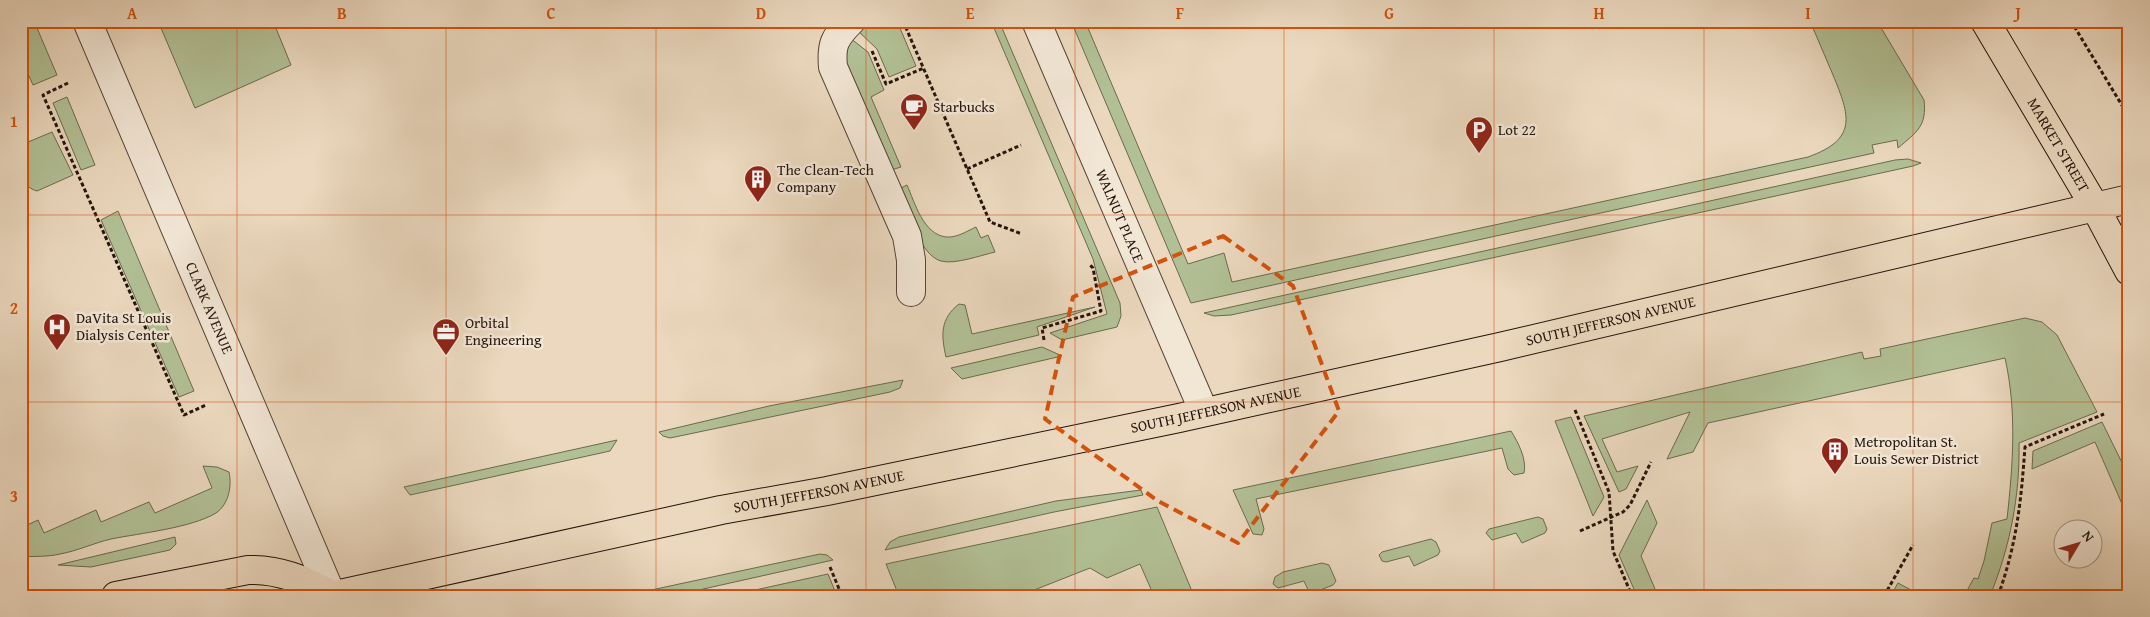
<svg xmlns="http://www.w3.org/2000/svg" width="2150" height="617" font-family="'Gentium Book Plus',serif">
	<style>
		.green { fill: #b2c095; stroke: #6b6a50 }
		.lines { fill: none; stroke-linecap: round; stroke-linejoin: round }
		.minor-casing { stroke: #564538; stroke-width: 30 }
		.major-casing { stroke: #24140c; stroke-width: 30 }
		.path { stroke: #24140c; stroke-width: 3; stroke-dasharray: 4 2.5; stroke-linecap: butt }
		.minor { stroke: #f2e6d5; stroke-width: 28 }
		.major { stroke: #ebd8be; stroke-width: 28 }
		.marked { fill: none; stroke: #d4520c; stroke-width: 4; stroke-dasharray: 10 6; stroke-linejoin: round }
		.grid { fill: none; stroke: #d4520c; stroke-width: 1; stroke-opacity: 0.55 }
		.labels { text-anchor: middle; stroke-width: 5; stroke-linejoin: round; paint-order: stroke }
		.poi-label { font-size: 15px; fill: #24140c; stroke: #f2e6d5; text-anchor: start }
		.street-label { font-size: 15px; fill: #24140c; stroke: #f2e6d5 }
		.neatline { fill: none; stroke: #d4520c; stroke-width: 2 }
		.grid-label { font-size: 16px; text-anchor: middle; font-weight: bold; fill: #d4520c }
	</style>
	<rect width="100%" height="100%" fill="#ebd8be"/>
	<filter id="stains"><feTurbulence type="fractalNoise" baseFrequency=".004" numOctaves="4"/><feColorMatrix values="0 0 0 0 .2 0 0 0 0 .09 0 0 0 0 .02 0 0 0 .5 -.17"/></filter>
	<radialGradient id="worn" r=".72"><stop offset=".6" stop-color="#630" stop-opacity="0"/><stop offset="1" stop-color="#630" stop-opacity=".3"/></radialGradient>
	<g class="green">
		<polygon points="21,21 34,21 57,75 33,85 21,58"/>
		<polygon points="158,21 273,21 291,65 195,108"/>
		<polygon points="870,21 897,21 916,66 889,77 877,49 857,30"/>
		<polygon points="991,21 999,21 1120,303 1121,316 1117,327 1062,340 1050,333 1107,314 1093,259"/>
		<path d="M1071,21H1085L1188,264L1224,253L1232,282L1808,157C1858,139 1850,116 1833,75C1825,57 1818,39 1810,21H1877L1924,100C1927,126 1917,132 1898,148L1897,140L1872,145L1874,153L1191,303Z"/>
		<polygon points="850,38 868,52 884,90 871,97 901,167 891,170 845,69 845,48"/>
		<polygon points="67,97 95,165 81,170 53,103"/>
		<path d="M52,132L73,175L37,191C16,185 21,163 21,145Z"/>
		<polygon points="1908,159 1921,163 1913,166 1231,315 1214,316 1204,313 1895,160"/>
		<path d="M907,185C915,203 923,234 946,237C957,238 967,231 976,227L981,238L988,235L995,252C982,255 954,265 941,261C919,255 907,208 899,189Z"/>
		<polygon points="118,211 194,391 179,397 101,220"/>
		<path d="M959,304L965,305L972,334L1095,307L1037,327L1039,335L946,357C941,335 940,319 959,304Z"/>
		<path d="M2025,318L2042,322L2057,335L2097,412L2019,443C2020,496 2010,547 1990,596H1964L1974,578L1978,579L1984,561L1992,523L2007,519C2013,465 2017,411 2005,358L1708,423L1693,452L1667,459L1690,412L1602,439L1617,472L1638,466L1626,489L1619,492L1584,416L1862,352L1864,359L1881,356L1880,349Z"/>
		<polygon points="1042,347 1062,356 962,379 951,368"/>
		<polygon points="903,380 900,388 890,392 670,438 663,436 659,432 769,406"/>
		<polygon points="1571,417 1604,497 1593,516 1555,421"/>
		<polygon points="2102,422 2129,477 2129,520 2095,442 2032,469 2033,451"/>
		<path d="M1511,431C1518,442 1527,459 1524,473L1514,475L1508,469L1502,448L1256,499L1264,529L1262,535L1253,534L1233,490Z"/>
		<polygon points="617,440 610,451 410,495 404,487"/>
		<path d="M203,466L217,467L229,472C232,486 229,504 216,513C191,528 141,533 111,539C94,543 77,551 60,554C48,557 34,556 21,557V528L38,520L44,533L96,510L101,522L149,502L155,513L212,488Z"/>
		<polygon points="1141,490 1143,495 1054,512 885,550 890,542 899,537 1056,501"/>
		<polygon points="1647,500 1657,523 1641,556 1658,596 1637,596 1619,555"/>
		<polygon points="1157,507 1194,596 1154,596 1140,564 1107,578 1090,568 1019,596 899,596 886,564"/>
		<polygon points="1538,517 1543,519 1547,529 1545,533 1522,543 1516,533 1492,540 1486,533 1489,529"/>
		<polygon points="175,537 176,544 170,550 91,567 58,565"/>
		<polygon points="1431,539 1436,542 1440,551 1438,555 1414,566 1409,556 1386,562 1382,561 1379,555 1382,552"/>
		<polygon points="820,554 827,555 833,560 672,596 623,596"/>
		<polygon points="1322,563 1329,565 1336,581 1333,585 1310,594 1304,581 1278,588 1273,584 1275,577 1283,572"/>
		<polygon points="828,574 837,596 728,596"/>
		<polygon points="1898,583 1922,596 1905,596 1894,590"/>
	</g>
	<g class="lines">
		<g class="minor-casing">
			<g id="minor">
				<path id="s1" d="M87,21L332,596"/>
				<path d="M851,21C834,38 831,45 833,67L907,236L911,260V292"/>
				<path id="s2" d="M1036,21L1204,412"/>
			</g>
		</g>
		<g class="major-casing">
			<g id="major">
				<path id="s3" d="M1985,21L2095,207L2129,271"/>
				<path d="M116,596L248,570C279,569 305,580 332,595"/>
				<path id="s4" d="M331,596L721,510L827,491L1179,418L1500,347L2129,199"/>
			</g>
		</g>
		<g class="path">
			<polyline points="903,21 990,222 1022,234"/>
			<polyline points="2071,21 2129,117"/>
			<polyline points="872,51 886,84 924,68"/>
			<polyline points="68,83 43,95 184,415 206,405"/>
			<polyline points="967,169 1021,145"/>
			<polyline points="1044,340 1042,328 1101,311 1093,268 1090,265"/>
			<polyline points="1575,410 1609,492 1613,551 1632,596"/>
			<polyline points="1580,531 1623,512 1630,505 1651,462"/>
			<polyline points="830,567 842,596"/>
			<polyline points="1884,596 1913,545"/>
			<path d="M1998,596C2017,543 2021,502 2025,447L2104,414"/>
		</g>
		<use href="#minor" class="minor"/>
		<use href="#major" class="major"/>
	</g>
	<path class="marked" d="M1223,236L1293,286L1339,411L1238,543L1158,501L1045,419L1073,297Z"/>
	<path class="grid" d="M237,21V596M446,21V596M656,21V596M866,21V596M1075,21V596M1284,21V596M1494,21V596M1704,21V596M1913,21V596M21,215H2129M21,402H2129"/>
	<defs>
		<g id="cafe-pin" transform="scale(1.4375)"><path d="M0 17L-7.5 6A9.5 9.5 0 1 1 7.5 6Z" fill="#8f2418" stroke="#f2e6d5"/><path d="M-5.5-4.5H6V0H3Q3 3.5 0 3.5H-2.5Q-5.5 3.5-5.5 0ZM3-3.2v2h1.7v-2ZM-6 4.5H4V6H-6Z" fill="#fff"/></g>
		<g id="parking-pin" transform="scale(1.4375)"><path d="M0 17L-7.5 6A9.5 9.5 0 1 1 7.5 6Z" fill="#8f2418" stroke="#f2e6d5"/><path d="M-3.5-5.5H1a3.5 3.5 0 0 1 0 7H-1V5.5H-3.5ZM-1-3.4V-.6H.8a1.4 1.4 0 0 0 0-2.8Z" fill="#fff"/></g>
		<g id="building-pin" transform="scale(1.4375)"><path d="M0 17L-7.5 6A9.5 9.5 0 1 1 7.5 6Z" fill="#8f2418" stroke="#f2e6d5"/><path d="M-4-6H4V6H1V3H-1V6H-4ZM-2.5-4.3h1.7v1.8h-1.7ZM.8-4.3h1.7v1.8H.8ZM-2.5-1h1.7V.8h-1.7ZM.8-1h1.7V.8H.8Z" fill="#fff"/></g>
		<g id="hospital-pin" transform="scale(1.4375)"><path d="M0 17L-7.5 6A9.5 9.5 0 1 1 7.5 6Z" fill="#8f2418" stroke="#f2e6d5"/><path d="M-5-5h3v3.5h4V-5h3V5h-3V1.5h-4V5h-3Z" fill="#fff"/></g>
		<g id="office-pin" transform="scale(1.4375)"><path d="M0 17L-7.5 6A9.5 9.5 0 1 1 7.5 6Z" fill="#8f2418" stroke="#f2e6d5"/><path d="M-6-3h4V-5.5h4V-3h4V5H-6ZM-1-4.5V-3h2v-1.5ZM-6 0V1H6V0Z" fill="#fff"/></g>
	</defs>
	<g fill-rule="evenodd">
		<use href="#cafe-pin" x="914" y="107"/>
		<use href="#parking-pin" x="1479" y="130"/>
		<use href="#building-pin" x="758" y="179"/>
		<use href="#hospital-pin" x="57" y="327"/>
		<use href="#office-pin" x="446" y="332"/>
		<use href="#building-pin" x="1835" y="451"/>
	</g>
	<g class="labels">
		<g class="poi-label">
			<text x="933" y="112">Starbucks</text>
			<text x="1498" y="135">Lot 22</text>
			<text x="777" y="175">The Clean-Tech<tspan x="777" dy="17">Company</tspan></text>
			<text x="76" y="323">DaVita St Louis<tspan x="76" dy="17">Dialysis Center</tspan></text>
			<text x="465" y="328">Orbital<tspan x="465" dy="17">Engineering</tspan></text>
			<text x="1854" y="447">Metropolitan St.<tspan x="1854" dy="17">Louis Sewer District</tspan></text>
		</g>
		<g class="street-label">
			<text dy="5" stroke="none"><textPath href="#s3" startOffset="144">MARKET STREET</textPath></text>
			<text dy="5" stroke="none"><textPath href="#s2" startOffset="212">WALNUT PLACE</textPath></text>
			<text dy="5" stroke="none"><textPath href="#s1" startOffset="312">CLARK AVENUE</textPath></text>
			<text dy="5" stroke="none"><textPath href="#s4" startOffset="1309">SOUTH JEFFERSON AVENUE</textPath></text>
			<text dy="5" stroke="none"><textPath href="#s4" startOffset="904">SOUTH JEFFERSON AVENUE</textPath></text>
			<text dy="5" stroke="none"><textPath href="#s4" startOffset="499">SOUTH JEFFERSON AVENUE</textPath></text>
		</g>
	</g>
	<rect width="2150" height="617" fill="none" stroke="#ebd8be" stroke-width="55"/>
	<g transform="translate(2078 544) rotate(52)"><circle r="24" fill="#f2e6d5" stroke="#a09285"/>
	<path d="M0-4L9 19L0 12L-9 19Z" fill="#8f2418"/>
	<text y="-8" font-size="14" font-weight="bold" text-anchor="middle" fill="#24140c">N</text>
	</g>
	<rect x="28" y="28" width="2094" height="562" class="neatline"/>
	<g class="grid-label">
		<text x="132" y="19">A</text>
		<text x="342" y="19">B</text>
		<text x="551" y="19">C</text>
		<text x="761" y="19">D</text>
		<text x="970" y="19">E</text>
		<text x="1180" y="19">F</text>
		<text x="1389" y="19">G</text>
		<text x="1599" y="19">H</text>
		<text x="1808" y="19">I</text>
		<text x="2018" y="19">J</text>
		<text x="14" y="127">1</text>
		<text x="14" y="314">2</text>
		<text x="14" y="502">3</text>
	</g>
	<rect width="100%" height="100%" filter="url(#stains)"/>
	<rect width="100%" height="100%" fill="url(#worn)"/>
</svg>
